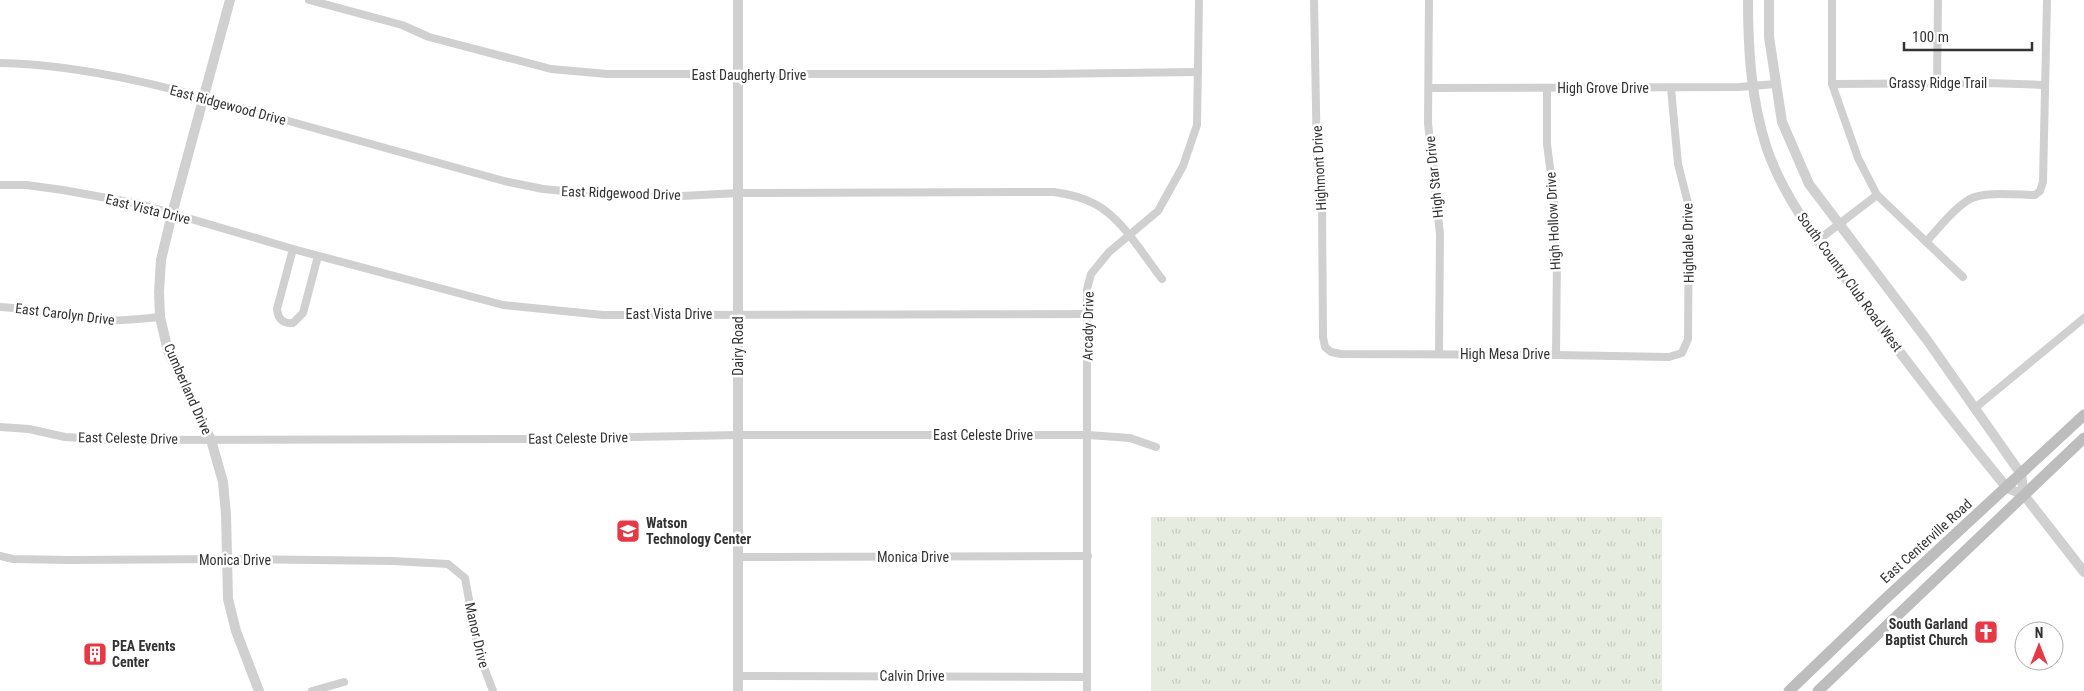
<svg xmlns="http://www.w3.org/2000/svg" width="2084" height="691" font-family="'Roboto Condensed',sans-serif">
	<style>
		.park { fill: url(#park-tufts) }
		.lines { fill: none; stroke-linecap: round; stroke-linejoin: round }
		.minor { stroke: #d0d0d0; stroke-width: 8 }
		.tertiary { stroke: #d0d0d0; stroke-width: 10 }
		.secondary { stroke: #bdbdbd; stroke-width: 11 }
		.labels { text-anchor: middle; stroke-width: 5; stroke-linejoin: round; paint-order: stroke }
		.street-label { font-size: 14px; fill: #333; stroke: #fff }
		.poi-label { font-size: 14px; font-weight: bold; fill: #333; stroke: #fff; text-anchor: start }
	</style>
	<defs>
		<pattern id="park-tufts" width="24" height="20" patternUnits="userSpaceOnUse" patternTransform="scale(1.25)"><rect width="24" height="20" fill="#e6ecdf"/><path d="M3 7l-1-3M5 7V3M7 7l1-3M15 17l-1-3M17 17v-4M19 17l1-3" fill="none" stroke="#c6cbc0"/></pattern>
	</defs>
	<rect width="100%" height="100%" fill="#fff"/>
	<rect class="park" x="1151" y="517" width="511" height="174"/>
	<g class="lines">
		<g class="minor">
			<polyline points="309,0 402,25 429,37 551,69 607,74 1044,74 1198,72"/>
			<polyline points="1314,0 1317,160 1322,205 1323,337 1325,347 1331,352 1341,354 1556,355 1669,357 1682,353 1688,339 1689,207 1678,164 1671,88"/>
			<polyline points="1429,0 1428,123 1440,234 1439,354"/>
			<polyline points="1832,0 1832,84 1858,158 1877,195 1963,277"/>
			<path d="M0,63C91,65 179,90 267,115C346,137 425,159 504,181L543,189L596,194L682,196L738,193L1054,192C1068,194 1082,197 1095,204C1122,218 1143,255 1162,279"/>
			<polyline points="1832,84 1988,83 2045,85"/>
			<polyline points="1937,84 1938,0"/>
			<polyline points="1430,88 1739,87 1776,84"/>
			<polyline points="1547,88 1547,144 1554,199 1557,258 1556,355"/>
			<polyline points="0,185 26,185 63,190 140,204 293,249 503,305 603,315 1087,314"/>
			<polyline points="1817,241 1877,195"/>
			<path d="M1926,242C1939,228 1953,209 1970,199C1983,191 2020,195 2035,195L2040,191L2043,182L2047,0"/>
			<path d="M293,249L277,309C278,319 283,324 293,323L303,313L318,256"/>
			<path d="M0,307C32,308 63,317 95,320C117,322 138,319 160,317"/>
			<polyline points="1975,408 2084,318"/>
			<polyline points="0,427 29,429 65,437 113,440 531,439 739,435 1088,435 1130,438 1156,447"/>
			<polyline points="0,556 13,559 69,560 226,559 393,561 448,564 465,578 479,654 493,691"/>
			<polyline points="738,557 1088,556"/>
			<polyline points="738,676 1087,677"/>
			<polyline points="312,691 344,682"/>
			<polyline points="1087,691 1087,289 1091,274 1109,252 1158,211 1183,166 1197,125 1199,0"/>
		</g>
		<g class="tertiary">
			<polyline points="230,0 172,214 161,260 159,292 160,317 168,351 211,440 223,482 226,514 228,599 236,631 259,691"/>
			<polyline points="738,0 738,691"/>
			<path d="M1748,0C1748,50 1751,98 1766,146C1782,194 1813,235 1843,275C1895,348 1950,418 2007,488L2024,495"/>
			<polyline points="1769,0 1769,37 1782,122 1809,184 1927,340 2021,474 2024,495 2084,572"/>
		</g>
		<g class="secondary">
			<polyline points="1789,691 1883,601 2084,415"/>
			<polyline points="1818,691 2084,438"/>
		</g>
	</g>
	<defs>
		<g id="school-square" transform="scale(1.25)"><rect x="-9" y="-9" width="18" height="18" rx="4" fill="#e63946" stroke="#fff"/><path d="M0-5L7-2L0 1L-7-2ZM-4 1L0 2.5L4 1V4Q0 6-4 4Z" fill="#fff"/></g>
		<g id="church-square" transform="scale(1.25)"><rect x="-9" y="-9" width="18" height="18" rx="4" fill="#e63946" stroke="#fff"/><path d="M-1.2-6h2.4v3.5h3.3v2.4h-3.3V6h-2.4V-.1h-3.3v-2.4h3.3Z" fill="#fff"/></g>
		<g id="building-square" transform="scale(1.25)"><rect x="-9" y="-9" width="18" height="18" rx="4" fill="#e63946" stroke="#fff"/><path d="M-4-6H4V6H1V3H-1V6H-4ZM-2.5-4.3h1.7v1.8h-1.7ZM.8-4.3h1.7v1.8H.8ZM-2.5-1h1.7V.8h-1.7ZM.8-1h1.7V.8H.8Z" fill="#fff"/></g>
	</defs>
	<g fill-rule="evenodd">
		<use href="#school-square" x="628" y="531"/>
		<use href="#church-square" x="1986" y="632"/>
		<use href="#building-square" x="95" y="654"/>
	</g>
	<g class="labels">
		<g class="street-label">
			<text x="749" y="80">East Daugherty Drive</text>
			<text x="1938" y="88">Grassy Ridge Trail</text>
			<text x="1603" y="93">High Grove Drive</text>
			<text transform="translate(228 105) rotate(15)" y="5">East Ridgewood Drive</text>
			<text transform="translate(1319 168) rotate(-93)" y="5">Highmont Drive</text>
			<text transform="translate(1434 177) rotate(-96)" y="5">High Star Drive</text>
			<text transform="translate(621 193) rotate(2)" y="5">East Ridgewood Drive</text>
			<text transform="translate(148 209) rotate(14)" y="5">East Vista Drive</text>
			<text transform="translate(1553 221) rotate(-93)" y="5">High Hollow Drive</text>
			<text transform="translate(1688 243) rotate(-91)" y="5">Highdale Drive</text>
			<text transform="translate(1850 282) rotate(54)" y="5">South Country Club Road West</text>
			<text transform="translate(65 314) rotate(7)" y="5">East Carolyn Drive</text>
			<text x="669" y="319">East Vista Drive</text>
			<text transform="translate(1088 326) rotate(-89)" y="5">Arcady Drive</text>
			<text transform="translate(738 346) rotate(-90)" y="5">Dairy Road</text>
			<text x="1505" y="359">High Mesa Drive</text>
			<text transform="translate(188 389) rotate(66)" y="5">Cumberland Drive</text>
			<text x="983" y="440">East Celeste Drive</text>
			<text transform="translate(128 438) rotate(1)" y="5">East Celeste Drive</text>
			<text transform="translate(578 438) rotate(-1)" y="5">East Celeste Drive</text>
			<text transform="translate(1926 541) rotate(-42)" y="5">East Centerville Road</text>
			<text x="913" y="562">Monica Drive</text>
			<text x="235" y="565">Monica Drive</text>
			<text transform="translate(477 635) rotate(77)" y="5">Manor Drive</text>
			<text x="912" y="681">Calvin Drive</text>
		</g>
		<g class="poi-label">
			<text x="646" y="528">Watson<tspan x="646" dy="16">Technology Center</tspan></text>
			<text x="1968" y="629" text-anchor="end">South Garland<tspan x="1968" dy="16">Baptist Church</tspan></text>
			<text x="112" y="651">PEA Events<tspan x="112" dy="16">Center</tspan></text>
		</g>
	</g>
	<g transform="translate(2039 646)"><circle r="24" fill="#ffffff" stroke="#adadad"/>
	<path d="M0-4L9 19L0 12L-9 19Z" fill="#e63946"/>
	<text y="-8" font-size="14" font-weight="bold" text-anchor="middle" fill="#333333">N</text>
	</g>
	<path d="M1904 42v8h128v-8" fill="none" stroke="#333333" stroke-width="2.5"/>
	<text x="1912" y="42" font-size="15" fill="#333333" stroke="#ffffff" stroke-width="4" paint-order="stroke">100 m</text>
</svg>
